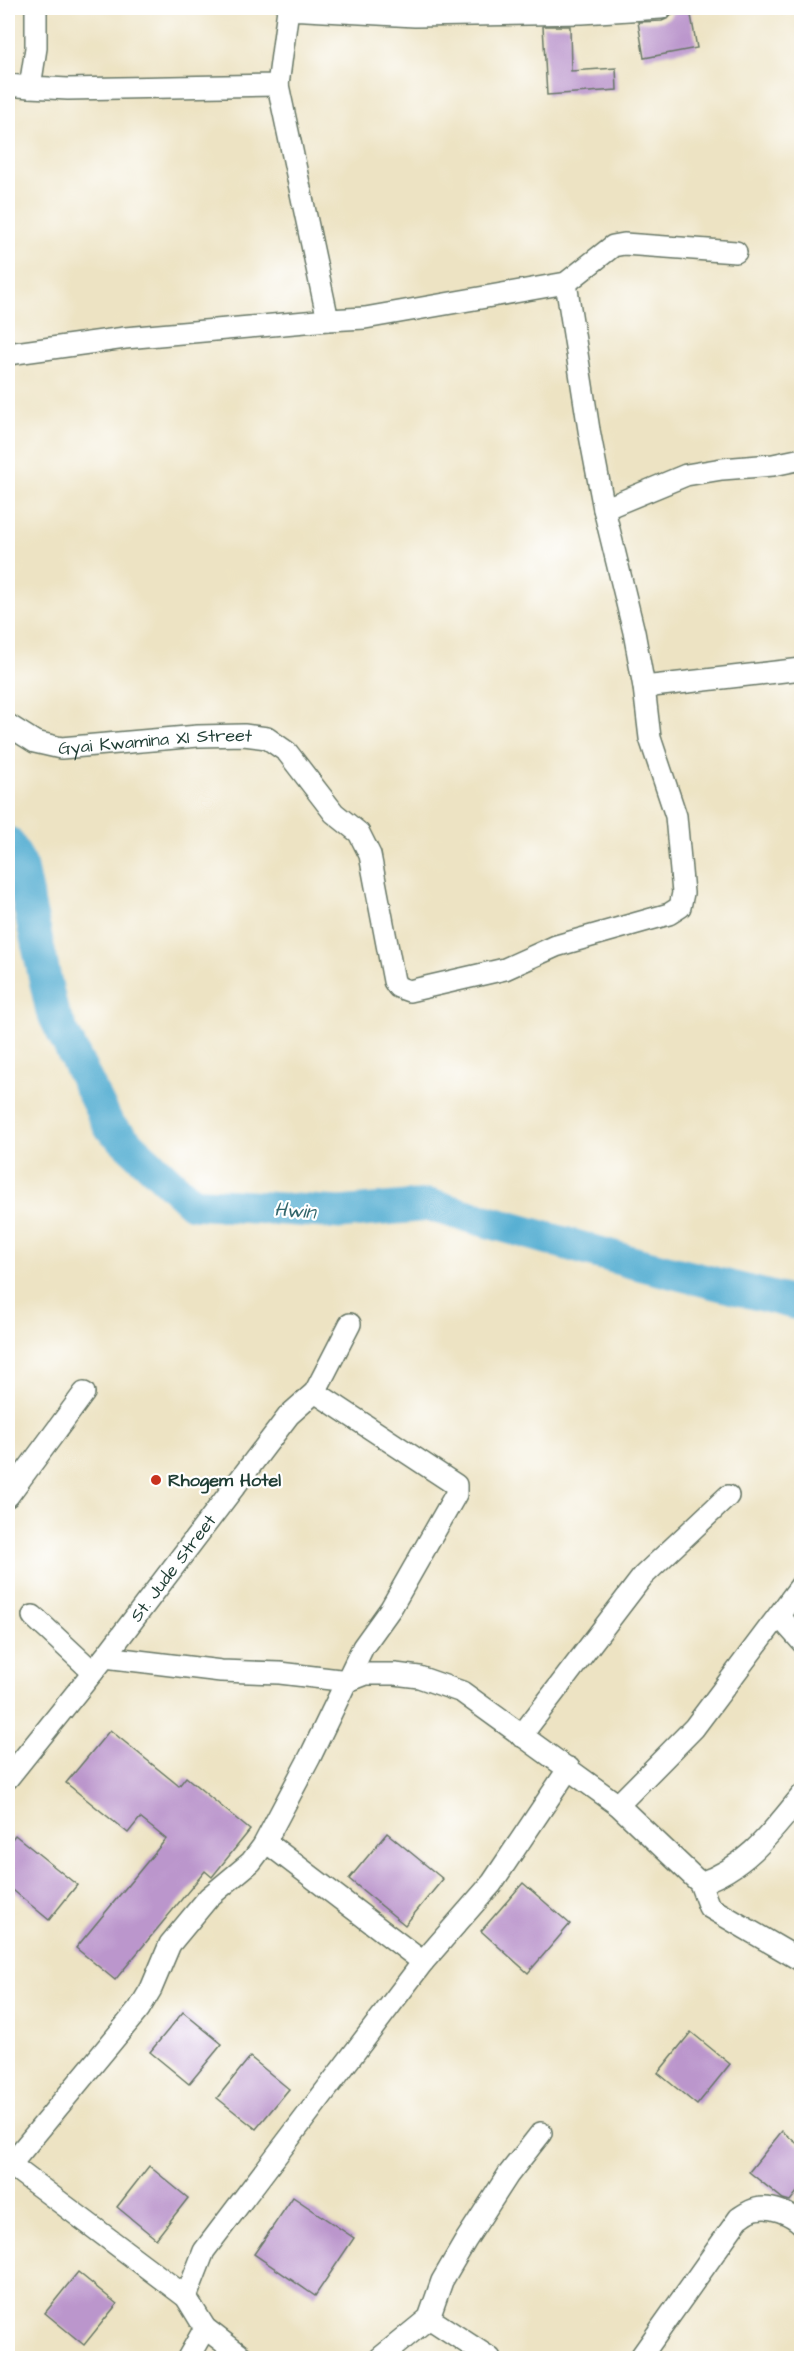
<svg xmlns="http://www.w3.org/2000/svg" width="809" height="2366" font-family="'Architects Daughter',sans-serif">
	<style>
		.lines { fill: none; stroke-linecap: round; stroke-linejoin: round }
		.river { stroke: #55aed2; stroke-width: 33 }
		.building { fill: #bb96cc }
		.street-casing { stroke: #677766; stroke-width: 24 }
		.street { stroke: #fff; stroke-width: 21 }
		.poi-dot { fill: #c8321e; stroke: #fff; stroke-width: 2 }
		.labels { text-anchor: middle; stroke-width: 4.5; stroke-linejoin: round; paint-order: stroke }
		.street-label { font-size: 18px; fill: #1f3d34; stroke: #fff }
		.poi-label { font-size: 18px; font-weight: bold; fill: #1f3d34; stroke: #fff; text-anchor: start }
		.water-label { font-size: 20px; font-style: italic; fill: #32656b; stroke: #fff }
	</style>
	<rect width="100%" height="100%" fill="#fff"/>
	<filter id="ink" filterUnits="userSpaceOnUse"><feTurbulence type="fractalNoise" baseFrequency=".0167" numOctaves="2"/><feDisplacementMap in="SourceGraphic" scale="12" xChannelSelector="R" yChannelSelector="G"/><feConvolveMatrix kernelMatrix="1 2 1 2 8 2 1 2 1" color-interpolation-filters="sRGB"/></filter>
	<filter id="wash" filterUnits="userSpaceOnUse"><feTurbulence type="fractalNoise" baseFrequency=".008" numOctaves="4" result="noise"/><feDisplacementMap in="SourceGraphic" scale="24" xChannelSelector="R" yChannelSelector="G"/><feGaussianBlur stdDeviation="1.35" result="paint"/><feColorMatrix in="noise" values="0 0 0 0 0 0 0 0 0 0 0 0 0 0 0 0 0 1.4 0 .05"/><feComposite in="paint" operator="in"/></filter>
	<g filter="url(#wash)">
		<rect width="100%" height="100%" fill="#ede3c3"/>
		<g class="lines">
			<polyline class="river" points="8,843 20,864 52,1011 109,1126 192,1203 340,1213 429,1205 635,1263 802,1305"/>
		</g>
		<g id="blocks">
			<g class="building">
				<polygon points="690,10 697,48 644,58 638,22 662,21 669,18 673,13"/>
				<polygon points="543,26 570,26 571,71 616,68 617,90 547,95"/>
				<polygon points="110,1730 179,1786 186,1777 250,1830 212,1877 205,1871 115,1980 76,1948 166,1839 140,1818 128,1833 66,1783"/>
				<polygon points="387,1833 443,1879 405,1925 349,1879"/>
				<polygon points="15,1835 77,1885 49,1920 8,1886 8,1844"/>
				<polygon points="523,1883 570,1924 528,1973 481,1931"/>
				<polygon points="183,2012 222,2044 189,2084 150,2052"/>
				<polygon points="691,2032 730,2064 697,2105 658,2073"/>
				<polygon points="250,2057 289,2089 256,2129 217,2098"/>
				<polygon points="782,2131 801,2147 801,2187 790,2201 783,2199 749,2172"/>
				<polygon points="149,2166 188,2198 156,2239 117,2207"/>
				<polygon points="293,2197 354,2238 315,2296 254,2254"/>
				<polygon points="78,2272 117,2304 84,2345 45,2313"/>
			</g>
		</g>
	</g>
	<g filter="url(#ink)">
		<use href="#blocks" fill-opacity="0" stroke="#677766" stroke-width="1.5"/>
		<g class="lines">
			<g class="street-casing">
				<g id="street">
					<polyline points="36,8 36,48 30,87 68,89 278,85 288,9 415,16 582,13 661,8"/>
					<polyline points="8,85 30,87"/>
					<polyline points="278,85 328,320 365,318 566,283 613,246 624,244 736,252"/>
					<polyline points="8,354 125,338 328,320"/>
					<polyline points="604,509 686,475 722,469 773,465 802,459"/>
					<polyline points="644,687 802,669"/>
					<path id="s1" d="M8,725L35,742L61,748L198,736L244,735L267,738L287,752L334,813L359,833L370,855L394,981L398,987L409,991L505,969L556,946L669,914L680,907L683,893L676,816L650,738L644,687L634,632L604,509L589,430L566,283"/>
					<polyline points="8,1496 84,1393"/>
					<polyline points="33,1616 93,1672"/>
					<polyline points="779,1616 802,1642"/>
					<polyline points="105,1657 221,1671 280,1673 348,1681 366,1674 395,1674 419,1677 462,1692 618,1805 700,1883 709,1907 802,1961"/>
					<polyline points="521,1736 643,1576 728,1496"/>
					<path id="s2" d="M8,1778L105,1657L289,1415L315,1392L350,1324"/>
					<polyline points="618,1805 694,1728 802,1584"/>
					<polyline points="266,1842 423,1962"/>
					<path d="M700,1883C746,1868 772,1832 802,1795"/>
					<polyline points="8,2163 186,2297 205,2328 244,2358"/>
					<polyline points="10,2165 139,2009 151,1989 170,1944 209,1897 251,1862 263,1846 310,1757 363,1647 391,1608 456,1494 456,1485 315,1392"/>
					<polyline points="186,2297 204,2251 423,1962 492,1883 569,1768"/>
					<polyline points="429,2318 490,2358"/>
					<polyline points="188,2358 205,2328"/>
					<polyline points="380,2358 429,2318 442,2281 466,2240 508,2175 541,2133"/>
					<path d="M640,2358L739,2218C744,2215 750,2210 756,2209C771,2205 791,2214 802,2224"/>
				</g>
			</g>
			<use href="#street" class="street"/>
		</g>
	</g>
	<circle class="poi-dot" cx="156" cy="1480" r="6"/>
	<g class="labels">
		<g class="street-label">
			<text dy="6" stroke="none"><textPath href="#s1" startOffset="153">Gyai Kwamina XI Street</textPath></text>
			<text dy="6" stroke="none"><textPath href="#s2" startOffset="267">St. Jude Street</textPath></text>
		</g>
		<g class="poi-label">
			<text x="168" y="1486">Rhogem Hotel</text>
		</g>
		<g class="water-label">
			<text transform="translate(295 1210) rotate(4)" y="7">Hwin</text>
		</g>
	</g>
	<rect width="809" height="2366" fill="none" stroke="#fff" stroke-width="30"/>
</svg>
